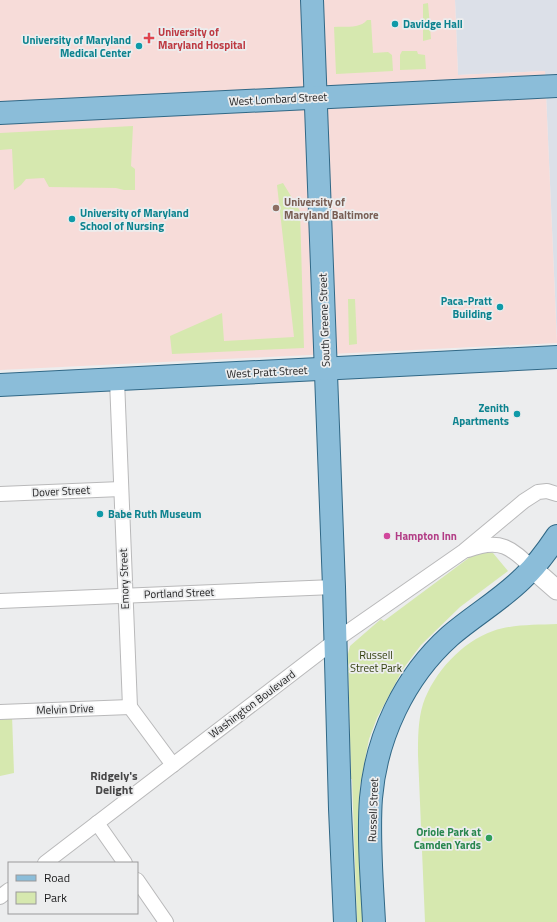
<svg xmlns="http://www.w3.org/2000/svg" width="557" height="922" font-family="'Titillium Web',sans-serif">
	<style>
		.built { fill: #dce0e8 }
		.education { fill: #f7dcd9 }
		.green { fill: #d6e8af }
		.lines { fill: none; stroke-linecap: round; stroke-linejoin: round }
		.street-casing { stroke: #b9b9ba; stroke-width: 16 }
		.secondary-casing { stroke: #b9b9ba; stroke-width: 21 }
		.primary-casing { stroke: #316886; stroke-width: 24 }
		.street { stroke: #fff; stroke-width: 14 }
		.secondary { stroke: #fff; stroke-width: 19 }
		.primary { stroke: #8bbdd9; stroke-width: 22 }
		.culture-dot { fill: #0f9aa8; stroke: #ecedee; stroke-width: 1.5 }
		.health-dot { fill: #e0444e; stroke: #ecedee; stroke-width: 1.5 }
		.education-dot { fill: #8d6e63; stroke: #ecedee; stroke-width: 1.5 }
		.hotel-dot { fill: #d1479c; stroke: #ecedee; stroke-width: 1.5 }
		.leisure-dot { fill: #2e9e5b; stroke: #ecedee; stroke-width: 1.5 }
		.labels { text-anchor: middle; stroke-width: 3.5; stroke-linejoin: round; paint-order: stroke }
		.culture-label { font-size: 11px; font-weight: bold; fill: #0d838f; stroke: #ecedee; text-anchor: start }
		.health-label { font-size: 11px; font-weight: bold; fill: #be3a42; stroke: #ecedee; text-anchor: start }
		.street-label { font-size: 11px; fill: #1c1c1d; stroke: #ecedee }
		.education-label { font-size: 11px; font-weight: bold; fill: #785e54; stroke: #ecedee; text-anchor: start }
		.hotel-label { font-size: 11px; font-weight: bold; fill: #b23c85; stroke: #ecedee; text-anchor: start }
		.park-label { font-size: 11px; fill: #323e0c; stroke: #ecedee }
		.leisure-label { font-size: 11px; font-weight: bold; fill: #27864d; stroke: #ecedee; text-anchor: end }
		.neighbourhood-label { font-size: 12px; font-weight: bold; fill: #464647; stroke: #ecedee }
	</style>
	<rect width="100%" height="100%" fill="#ecedee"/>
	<polygon class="built" points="455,0 557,0 557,340 545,71 458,75"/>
	<polygon class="education" points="0,0 455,0 458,75 545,71 557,343 0,370"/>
	<g class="green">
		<polygon points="428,3 431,39 423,41 423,4"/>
		<path d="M367,20H371L373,53L388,52L392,55L393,71L336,74L334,27C344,26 360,29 367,20Z"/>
		<polygon points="402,51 417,51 418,54 425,55 426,69 400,70 400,55"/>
		<polygon points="133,126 131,166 135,169 135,190 124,190 116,188 49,187 44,178 26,179 21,185 14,190 12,149 0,150 0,133"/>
		<polygon points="283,183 300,211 304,348 172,354 170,336 222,313 224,341 294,337 277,185"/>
		<polygon points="348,299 355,299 357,344 349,345"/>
		<polygon points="481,552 493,553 508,571 460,607 421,645 403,669 377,718 369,739 360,786 359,825 363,922 357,922 352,779 351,779 348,654 350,646 381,619 384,621 470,557"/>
		<path d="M557,624V922H425L418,755C418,738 418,720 423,704C434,672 462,642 493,631C513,624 536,625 557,624Z"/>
		<polygon points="12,715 14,773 0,776 0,716"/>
	</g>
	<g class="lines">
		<g class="street-casing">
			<g id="street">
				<polyline points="117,380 130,707 173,765"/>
				<polyline points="0,494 121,489"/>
				<path d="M468,550C500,538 511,547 533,569"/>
				<polyline points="0,601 334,587"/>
				<polyline points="0,712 130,707"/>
				<polyline points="97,823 125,863"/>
				<polyline points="45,863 336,640 464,551 524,501 538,492 547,491 557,494"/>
				<polyline points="137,880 166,922"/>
				<polyline points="0,897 9,890"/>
			</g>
		</g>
		<g class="secondary-casing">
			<polyline id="secondary" points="533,569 557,590"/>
		</g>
		<g class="primary-casing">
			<g id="primary">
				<polyline points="312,0 334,587 340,809 345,922"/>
				<polyline points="0,113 557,86"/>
				<polyline points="0,385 557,357"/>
				<path d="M374,922C372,882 368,837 371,798C376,738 404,677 450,636C473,616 501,600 523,578C536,566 547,551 557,536"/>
			</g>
		</g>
		<use href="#street" class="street"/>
		<use href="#secondary" class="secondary"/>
		<use href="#primary" class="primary"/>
	</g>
	<g class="culture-dot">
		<circle cx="395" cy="24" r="4"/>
		<circle cx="139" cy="46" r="4"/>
		<circle cx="72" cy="219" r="4"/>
		<circle cx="500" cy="307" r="4"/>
		<circle cx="517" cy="414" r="4"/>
		<circle cx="100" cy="514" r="4"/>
	</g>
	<path class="health-dot" d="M147 32h4v4h4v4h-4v4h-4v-4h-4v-4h4z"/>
	<circle class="education-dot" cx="276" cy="208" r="4"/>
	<circle class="hotel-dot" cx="387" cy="536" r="4"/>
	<circle class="leisure-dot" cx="489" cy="838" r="4"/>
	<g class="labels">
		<g class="culture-label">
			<text x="403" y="28">Davidge Hall</text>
			<text x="131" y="44" text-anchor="end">University of Maryland<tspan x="131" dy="13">Medical Center</tspan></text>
			<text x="80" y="217">University of Maryland<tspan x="80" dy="13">School of Nursing</tspan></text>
			<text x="492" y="305" text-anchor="end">Paca-Pratt<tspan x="492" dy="13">Building</tspan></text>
			<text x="509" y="412" text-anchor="end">Zenith<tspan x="509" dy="13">Apartments</tspan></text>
			<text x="108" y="518">Babe Ruth Museum</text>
		</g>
		<g class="health-label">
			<text x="158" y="36">University of<tspan x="158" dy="13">Maryland Hospital</tspan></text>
		</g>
		<g class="street-label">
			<text transform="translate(278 99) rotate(-3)" y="4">West Lombard Street</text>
			<text transform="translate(324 320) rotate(-92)" y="4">South Greene Street</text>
			<text transform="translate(267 372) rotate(-3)" y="4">West Pratt Street</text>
			<text transform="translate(61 491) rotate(-3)" y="4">Dover Street</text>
			<text transform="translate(124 579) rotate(-92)" y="4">Emory Street</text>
			<text transform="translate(179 593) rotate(-2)" y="4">Portland Street</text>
			<text transform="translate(252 704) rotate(-37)" y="4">Washington Boulevard</text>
			<text transform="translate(65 709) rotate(-2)" y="4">Melvin Drive</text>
			<text transform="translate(373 810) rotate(-88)" y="4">Russell Street</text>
		</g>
		<g class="education-label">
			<text x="284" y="206">University of<tspan x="284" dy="13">Maryland Baltimore</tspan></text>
		</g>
		<g class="hotel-label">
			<text x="395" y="540">Hampton Inn</text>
		</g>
		<g class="park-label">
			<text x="376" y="659">Russell<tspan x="376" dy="13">Street Park</tspan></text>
		</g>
		<g class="leisure-label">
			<text x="481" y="836">Oriole Park at<tspan x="481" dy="13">Camden Yards</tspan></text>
		</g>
		<g class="neighbourhood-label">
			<text x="114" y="780">Ridgely's<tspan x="114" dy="14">Delight</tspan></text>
		</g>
	</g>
	<rect x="8" y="862" width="130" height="52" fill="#ecedee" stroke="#99999a"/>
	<rect x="16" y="875" width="20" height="6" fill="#8bbdd9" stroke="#99999a"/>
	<text x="44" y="882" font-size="12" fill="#1c1c1d">Road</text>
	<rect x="16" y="892" width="20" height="12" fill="#d6e8af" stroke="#99999a"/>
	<text x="44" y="902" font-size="12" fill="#1c1c1d">Park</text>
</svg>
